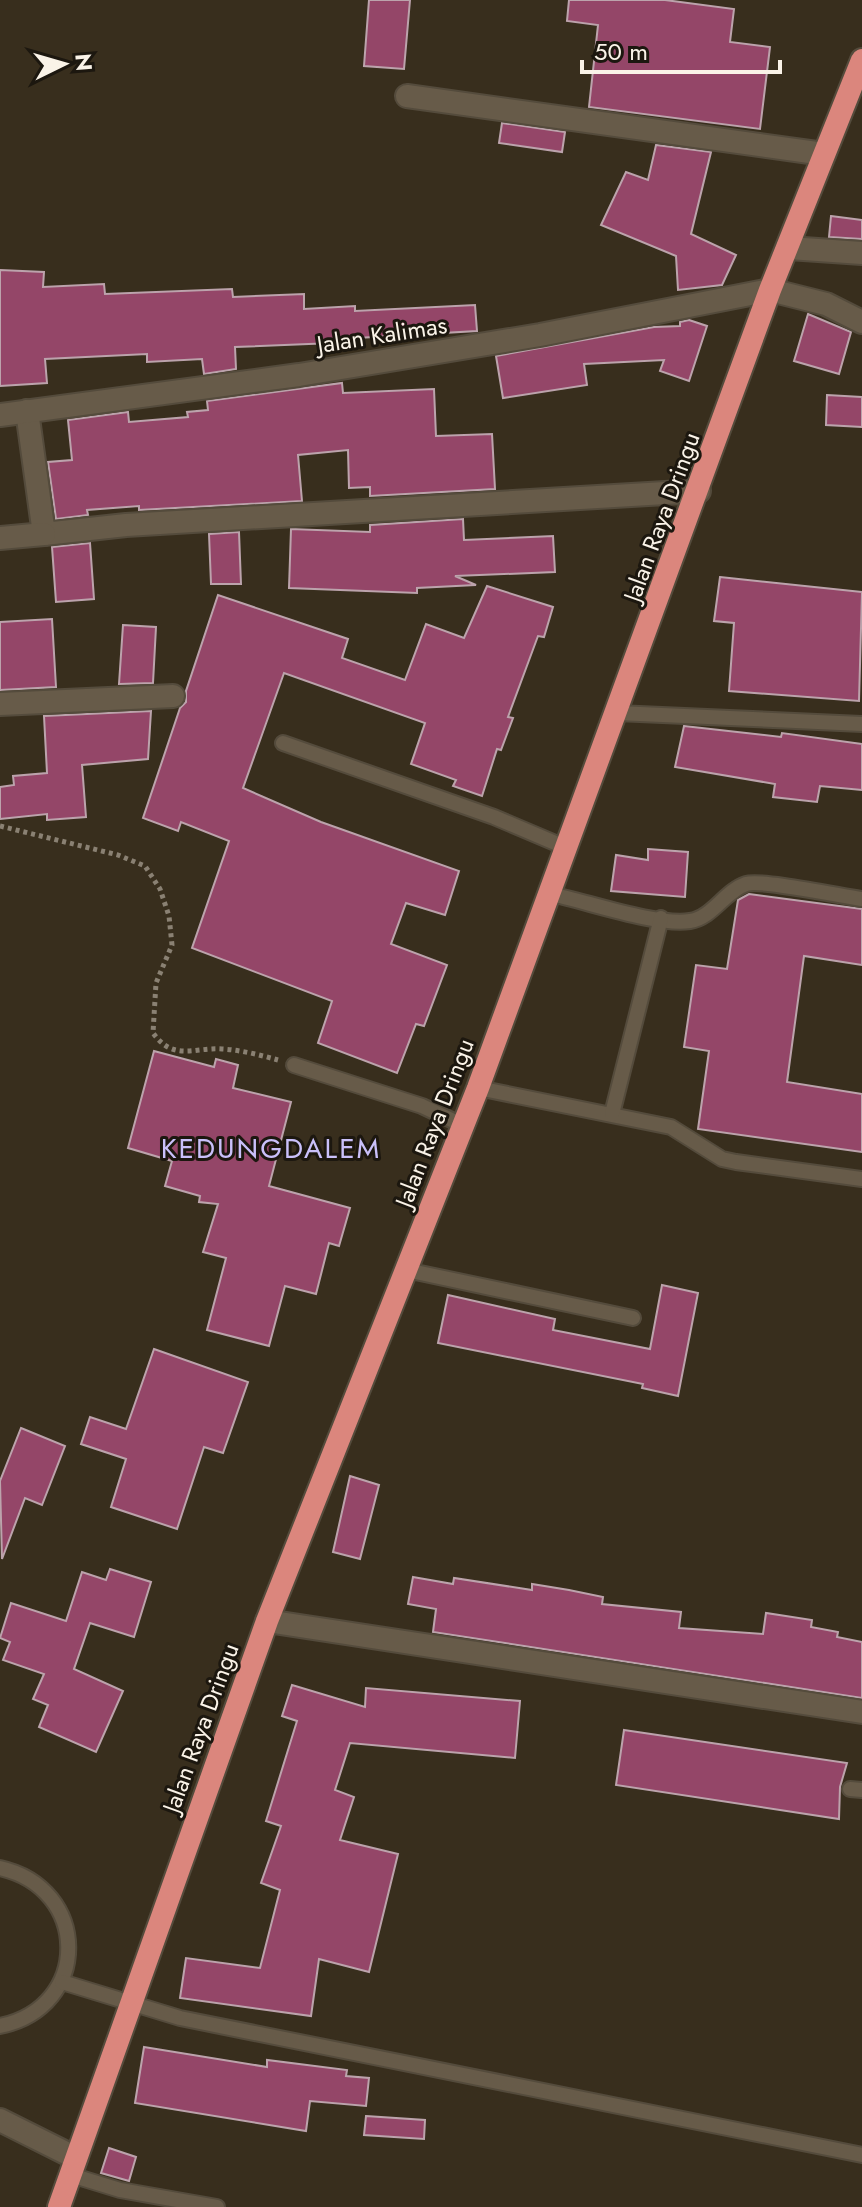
<svg xmlns="http://www.w3.org/2000/svg" width="862" height="2207" font-family="Jost,sans-serif">
	<style>
		.building { fill: #944668; stroke: #bca3ac; stroke-width: 2 }
		.lines { fill: none; stroke-linecap: round; stroke-linejoin: round }
		.service-casing { stroke: #544b3c; stroke-width: 18 }
		.minor-casing { stroke: #544b3c; stroke-width: 26 }
		.tertiary-casing { stroke: #544b3c; stroke-width: 26 }
		.trunk-casing { stroke: #544b3c; stroke-width: 26 }
		.path { stroke: #8a8173; stroke-width: 5; stroke-dasharray: 4 4; stroke-linecap: butt }
		.service { stroke: #675b49; stroke-width: 14 }
		.minor { stroke: #675b49; stroke-width: 22 }
		.tertiary { stroke: #675b49; stroke-width: 22 }
		.trunk { stroke: #db867d; stroke-width: 22 }
		.labels { text-anchor: middle; stroke-width: 6; stroke-linejoin: round; paint-order: stroke }
		.street-label { font-size: 24px; fill: #faf3e8; stroke: #1c170f }
		.quarter-label { font-size: 28px; letter-spacing: 2px; fill: #cac0fa; stroke: #1c170f }
	</style>
	<rect width="100%" height="100%" fill="#382e1d"/>
	<g class="building">
		<polygon points="369,0 410,0 404,69 364,66"/>
		<polygon points="569,0 665,0 734,9 730,42 770,47 760,129 589,107 598,25 567,21"/>
		<polygon points="502,123 565,132 562,152 499,143"/>
		<polygon points="656,145 711,152 691,234 736,255 722,285 678,290 676,256 601,225 626,172 648,180"/>
		<polygon points="831,216 862,220 862,239 829,237"/>
		<polygon points="0,270 44,272 43,287 104,284 105,294 232,289 233,297 304,294 304,309 355,306 355,311 475,305 477,331 357,338 357,342 235,347 236,369 204,374 202,359 147,362 147,354 45,359 47,383 0,386"/>
		<polygon points="808,314 851,332 839,374 794,361"/>
		<polygon points="689,320 707,326 689,381 660,371 664,360 584,364 587,385 503,398 496,356 654,327 680,326 680,322"/>
		<polygon points="342,383 343,393 434,389 436,436 492,434 495,489 370,496 370,487 349,488 348,450 298,455 302,501 139,510 139,506 87,510 88,515 56,519 48,462 72,460 68,420 128,412 129,422 188,417 187,412 208,410 207,401"/>
		<polygon points="827,395 862,397 862,427 826,425"/>
		<polygon points="463,519 464,540 553,536 555,572 455,576 476,585 417,588 417,593 289,588 291,529 370,532 370,525"/>
		<polygon points="239,532 241,584 211,584 209,534"/>
		<polygon points="90,543 94,599 56,602 52,547"/>
		<polygon points="720,577 862,592 859,701 729,691 734,623 714,621"/>
		<polygon points="487,586 553,607 544,637 538,636 508,717 513,718 501,750 497,749 482,796 453,786 456,780 411,764 425,723 284,673 243,788 321,822 459,871 445,915 406,903 391,944 447,965 424,1026 416,1024 397,1073 318,1043 332,1001 192,948 229,841 181,822 178,831 143,818 180,708 186,702 186,691 218,595 348,639 342,658 405,680 426,624 464,638"/>
		<polygon points="52,619 56,687 0,690 0,622"/>
		<polygon points="123,625 156,627 153,683 119,684"/>
		<polygon points="151,711 148,759 82,765 86,817 47,820 47,814 0,819 0,787 14,785 13,776 47,773 44,716"/>
		<polygon points="684,726 781,737 782,733 862,744 862,790 820,786 817,802 773,797 775,784 675,767"/>
		<polygon points="648,849 688,852 685,897 611,891 616,855 648,860"/>
		<polygon points="749,894 862,909 862,965 804,956 787,1082 862,1094 862,1152 698,1129 709,1051 684,1047 696,965 727,969 738,900"/>
		<polygon points="154,1051 214,1067 216,1059 238,1065 233,1088 291,1102 269,1186 350,1208 339,1246 329,1243 316,1294 285,1286 269,1346 207,1330 226,1258 203,1252 218,1204 199,1202 200,1196 165,1186 172,1161 128,1148"/>
		<polygon points="662,1285 698,1293 678,1396 642,1388 643,1384 438,1343 448,1295 555,1319 553,1330 650,1349"/>
		<polygon points="154,1349 248,1382 223,1453 204,1447 177,1529 111,1507 126,1459 81,1444 90,1417 126,1429"/>
		<polygon points="21,1428 65,1446 42,1505 25,1498 2,1559 0,1481"/>
		<polygon points="350,1476 379,1485 360,1559 333,1552"/>
		<polygon points="110,1569 151,1582 134,1637 90,1623 74,1669 123,1691 96,1752 39,1727 48,1705 33,1699 44,1674 3,1660 10,1642 0,1638 11,1603 66,1621 82,1572 106,1580"/>
		<polygon points="413,1577 453,1584 454,1578 532,1590 532,1584 569,1590 603,1597 602,1604 681,1612 679,1628 763,1634 766,1613 812,1620 811,1627 838,1632 837,1637 862,1642 862,1698 433,1632 436,1609 408,1604"/>
		<polygon points="292,1685 365,1707 366,1688 520,1701 515,1758 350,1743 335,1790 354,1797 340,1840 398,1854 369,1972 319,1959 311,2016 180,1998 186,1958 260,1968 280,1890 261,1883 281,1826 266,1821 297,1721 282,1716"/>
		<polygon points="624,1730 847,1763 840,1787 839,1819 616,1785"/>
		<polygon points="144,2047 267,2067 267,2060 347,2070 346,2076 369,2078 366,2106 310,2101 306,2131 135,2103"/>
		<polygon points="366,2116 425,2120 424,2139 364,2135"/>
		<polygon points="109,2148 136,2157 129,2181 101,2173"/>
	</g>
	<g class="lines">
		<g class="service-casing">
			<g id="service">
				<polyline points="617,713 862,724"/>
				<polyline points="283,743 494,817 567,848"/>
				<path d="M550,894C586,901 655,926 690,921C712,918 725,891 746,884C760,879 841,896 862,899"/>
				<polyline points="294,1065 422,1106 462,1125"/>
				<polyline points="478,1088 671,1127 722,1159 736,1162 862,1179"/>
				<polyline points="612,1114 661,918"/>
				<polyline points="406,1270 633,1318"/>
				<polyline points="850,1789 862,1790"/>
				<path d="M0,1868C90,1888 92,2007 0,2026"/>
				<polyline points="62,1982 180,2018 862,2155"/>
				<polyline points="71,2175 120,2190 217,2207"/>
			</g>
		</g>
		<g class="minor-casing">
			<g id="minor">
				<polyline points="407,96 824,154"/>
				<polyline points="789,248 862,253"/>
				<polyline points="770,290 826,304 862,322"/>
				<polyline points="27,411 44,534 126,525 699,491"/>
				<polyline points="0,538 44,534"/>
				<polyline points="0,704 173,696"/>
				<polyline points="267,1621 862,1712"/>
				<polyline points="0,2120 76,2158"/>
			</g>
		</g>
		<g class="tertiary-casing">
			<polyline id="tertiary" points="0,415 299,375 540,335 770,290"/>
		</g>
		<g class="trunk-casing">
			<polyline id="trunk" points="59,2207 267,1621 478,1088 770,290 862,60"/>
		</g>
		<path class="path" d="M0,826L118,855L145,866L160,889L169,916L172,945L156,983L153,1033C174,1062 194,1047 222,1049C241,1050 260,1055 278,1060"/>
		<use href="#service" class="service"/>
		<use href="#minor" class="minor"/>
		<use href="#tertiary" class="tertiary"/>
		<use href="#trunk" class="trunk"/>
	</g>
	<g class="labels">
		<g class="street-label">
			<text transform="translate(382 335) rotate(-9)" y="8">Jalan Kalimas</text>
			<text transform="translate(662 517) rotate(-70)" y="8">Jalan Raya Dringu</text>
			<text transform="translate(435 1123) rotate(-69)" y="8">Jalan Raya Dringu</text>
			<text transform="translate(201 1728) rotate(-70)" y="8">Jalan Raya Dringu</text>
		</g>
		<g class="quarter-label">
			<text x="271" y="1158">KEDUNGDALEM</text>
		</g>
	</g>
	<g transform="translate(64 64) rotate(85)" stroke="#1c170f" stroke-width="6" paint-order="stroke">
	<path d="M0-6L14 30L0 20L-14 30Z" fill="#faf3e8"/>
	<text y="-12" font-size="22" font-weight="bold" text-anchor="middle" fill="#faf3e8">N</text>
	</g>
	<path d="M582 60v12h198v-12" fill="none" stroke="#faf3e8" stroke-width="4"/>
	<text x="594" y="60" font-size="24" fill="#faf3e8" stroke="#1c170f" stroke-width="6" paint-order="stroke">50 m</text>
</svg>
